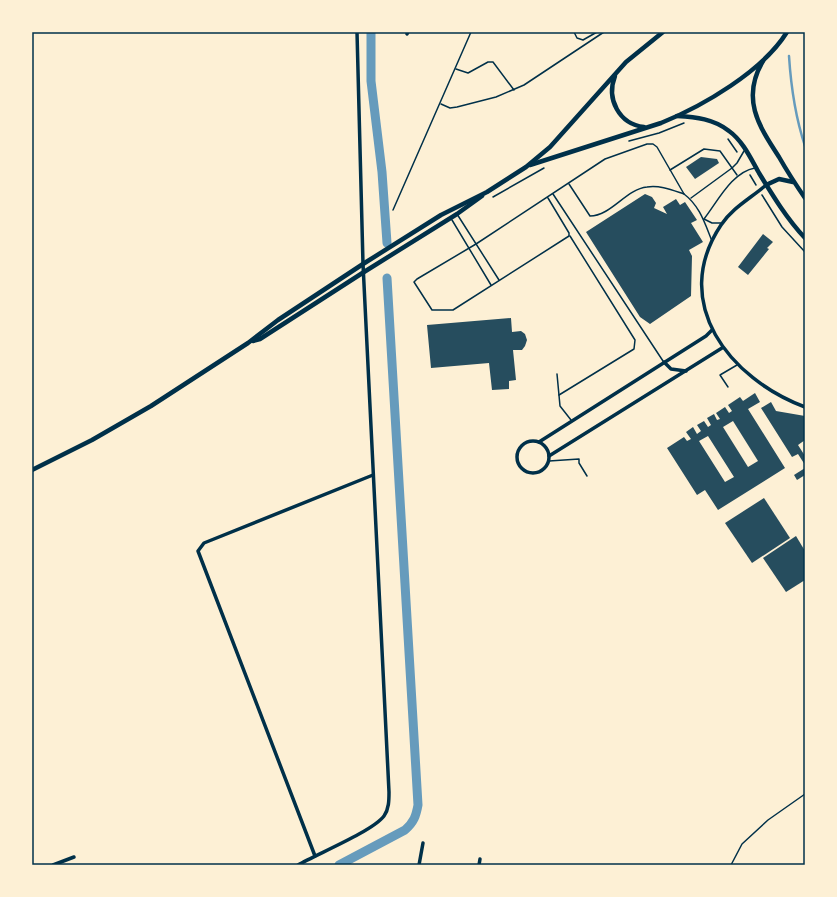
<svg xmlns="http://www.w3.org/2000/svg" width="837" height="897" font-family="'Sofia Sans Condensed',sans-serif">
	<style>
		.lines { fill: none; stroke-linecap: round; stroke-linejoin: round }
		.stream { stroke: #669bbc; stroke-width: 2.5 }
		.canal { stroke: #669bbc; stroke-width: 9 }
		.building { fill: #264d5e; fill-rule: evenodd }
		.path { stroke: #003049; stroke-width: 1.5 }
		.service { stroke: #003049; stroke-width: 1.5 }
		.minor { stroke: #003049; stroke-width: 3.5 }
		.tertiary { stroke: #003049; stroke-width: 4.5 }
		.neatline { fill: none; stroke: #003049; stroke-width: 1.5 }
	</style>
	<rect width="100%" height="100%" fill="#fdf0d5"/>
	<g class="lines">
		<path class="stream" d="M789,56C791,87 795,116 805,146"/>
		<g class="canal">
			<polyline points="371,32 371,81 382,172 387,243"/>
			<path d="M339,865L405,830C414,822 416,816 418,805L387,278"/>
		</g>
	</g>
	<g class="building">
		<polygon points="701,157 717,159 719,163 695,179 686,167"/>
		<polygon points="645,194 652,197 656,203 654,208 667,214 663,207 676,199 680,205 685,202 697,220 691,223 703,242 689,250 692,256 691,296 650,324 640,317 586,232"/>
		<polygon points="763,234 773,242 767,248 769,249 748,275 738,267"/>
		<polygon points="511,318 512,332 521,331 525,334 527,340 525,346 522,350 513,350 516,380 509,381 509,389 492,390 489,363 431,368 427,325"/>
		<path d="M755,393L760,402L748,409L785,468L718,510L705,490L697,495L667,448L684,437L687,441L691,439L686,432L693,427L697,434L701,431L697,425L704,421L708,427L711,425L707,418L714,414L717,420L720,419L716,413L725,407L729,413L732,411L728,405L740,397L743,401ZM733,421L758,461L748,467L723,427ZM708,436L734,477L725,482L699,441Z"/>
		<polygon points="771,402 776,411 805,416 805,440 798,445 805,456 805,465 798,454 792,457 761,408"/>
		<polygon points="805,468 805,475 797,480 794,475"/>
		<polygon points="764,498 790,538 752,563 725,523"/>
		<polygon points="796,536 805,551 805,580 786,592 763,558"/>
	</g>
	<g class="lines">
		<g class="path">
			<polyline points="728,139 737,152"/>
			<polyline points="629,141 659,133 684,123"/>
			<polyline points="750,175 756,185"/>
			<polyline points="762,195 782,227 805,252"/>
			<polyline points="493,197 544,168"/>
			<polyline points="731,865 742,844 768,820 805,794"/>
		</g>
		<g class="service">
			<polyline points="574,32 577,38 583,40 597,32"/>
			<polyline points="456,69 468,73 488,62 493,62 514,90"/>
			<polyline points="441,104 450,108 457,107 496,97 524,85 604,32"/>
			<polyline points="670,170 704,149 720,151 737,175"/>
			<path d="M569,184L590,216C611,216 626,189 647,187C660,185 672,190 684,194"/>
			<polyline points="553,194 663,361"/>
			<path d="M548,198L569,233V236L453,310H432L414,282L417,279L476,244L605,159L647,144H653L657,147L684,194C700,206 705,224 712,241"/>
			<polyline points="691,198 732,168 737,163 744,151"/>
			<polyline points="393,210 471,32"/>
			<polyline points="457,214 499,280"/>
			<path d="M704,219C718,201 732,172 755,168"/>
			<polyline points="704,219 712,223 721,223"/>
			<polyline points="452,220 491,285"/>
			<polyline points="557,374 560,406 571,420"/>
			<polyline points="728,387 720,375 737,365"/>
			<polyline points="559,395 634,349 635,340 570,236"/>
			<polyline points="549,461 579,459 579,463 587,476"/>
		</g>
		<g class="minor">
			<polyline points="407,34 408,32"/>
			<path d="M766,185C751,198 732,208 721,225C669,303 730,379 805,407"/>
			<polyline points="664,362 671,369 686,371"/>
			<circle cx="533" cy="457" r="16"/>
			<polyline points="539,442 706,336 712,330"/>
			<polyline points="549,456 722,348"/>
			<polyline points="315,856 198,551 204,543 373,475"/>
			<polyline points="53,865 74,857"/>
			<path d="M298,865C317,854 373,831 384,816C389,809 389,800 389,792L363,264L357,32"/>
			<polyline points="419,865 423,843"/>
			<polyline points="479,865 480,859"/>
		</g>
		<g class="tertiary">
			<path d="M763,61C741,98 758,125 779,157C787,171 796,185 805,198"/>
			<path d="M615,76C606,99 619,124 644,127"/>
			<path d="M677,116C696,117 714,119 729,131C743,141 751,159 759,173C773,196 787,219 805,238"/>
			<path d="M530,165L661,123C703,106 763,71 787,32"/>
			<polyline points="766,185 779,179 793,182"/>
			<polyline points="253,341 260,339 364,272 457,214 482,196"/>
			<polyline points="32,470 92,440 151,406 248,343 278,320 363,264 441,215 487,192 526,167 550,147 626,62 663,32"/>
		</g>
	</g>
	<rect width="837" height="897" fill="none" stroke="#fdf0d5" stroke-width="66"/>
	<rect x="33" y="33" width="771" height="831" class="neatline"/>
</svg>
